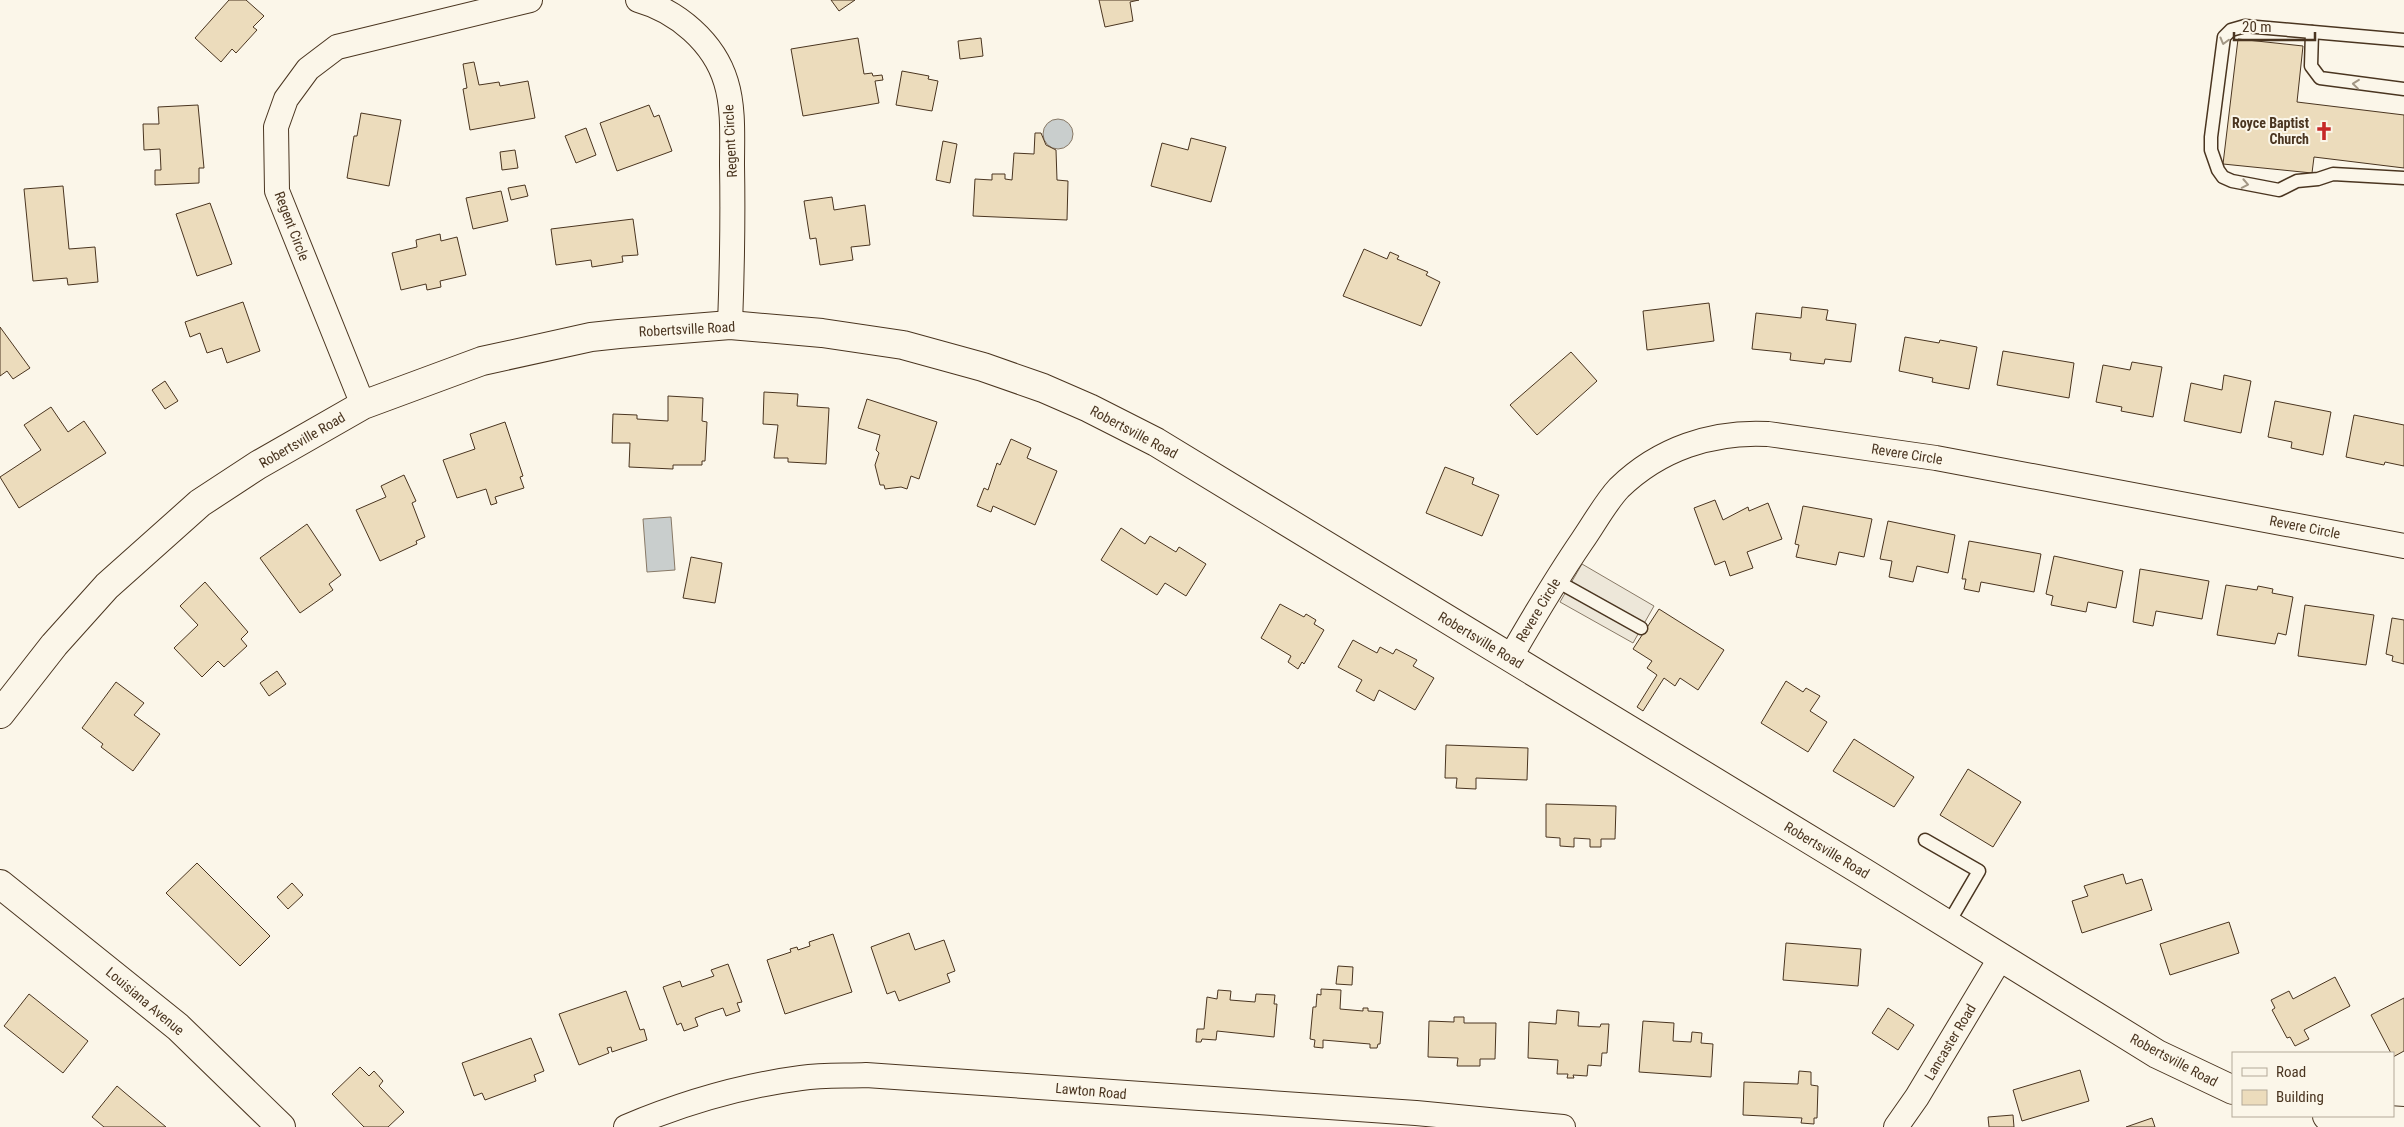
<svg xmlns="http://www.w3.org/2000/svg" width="2404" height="1127" font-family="'Roboto Condensed',sans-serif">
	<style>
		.parking { fill: #ede7d9; stroke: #887966 }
		.water { fill: #c9cecd; stroke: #887966 }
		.building { fill: #ecdcbc; stroke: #4a3520 }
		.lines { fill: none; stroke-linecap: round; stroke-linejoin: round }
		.service-casing { stroke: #4a3520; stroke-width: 15 }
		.minor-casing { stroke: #4a3520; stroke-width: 26 }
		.tertiary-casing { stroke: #4a3520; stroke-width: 30 }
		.service { stroke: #fbf6e9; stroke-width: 12 }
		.minor { stroke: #fbf6e9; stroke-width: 24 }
		.tertiary { stroke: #fbf6e9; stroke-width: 28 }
		.oneway { stroke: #a29684 }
		.labels { text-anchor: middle; stroke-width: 4; stroke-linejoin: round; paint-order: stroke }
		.poi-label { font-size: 14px; font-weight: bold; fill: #4a3520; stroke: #fbf6e9; text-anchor: end }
		.street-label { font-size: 14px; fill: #4a3520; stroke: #fbf6e9 }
	</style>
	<rect width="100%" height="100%" fill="#fbf6e9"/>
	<polygon class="parking" points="1582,564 1654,606 1633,643 1560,602"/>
	<g class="water">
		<circle cx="1058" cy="134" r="15"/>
		<polygon points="671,517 675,570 647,572 643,519"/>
	</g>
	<g class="building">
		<polygon points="229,0 246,0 264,16 253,27 257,30 236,53 232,49 221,62 195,38"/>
		<polygon points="831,0 855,0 839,11"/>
		<polygon points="1099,0 1139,0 1130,2 1133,21 1105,27"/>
		<polygon points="858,38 864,74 872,73 873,76 882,75 883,80 875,81 879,103 803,116 791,49"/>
		<polygon points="981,38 983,56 960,59 958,41"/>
		<polygon points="2238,39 2303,46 2297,102 2404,115 2404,168 2314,157 2312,173 2223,164"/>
		<polygon points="474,62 479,85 499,82 500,86 528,81 535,118 470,130 463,89 467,88 463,64"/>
		<polygon points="902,71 929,76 928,79 938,81 932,111 896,105"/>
		<polygon points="198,105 204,168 199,168 199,183 155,185 155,170 161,170 160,149 144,150 143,124 159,124 158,107"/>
		<polygon points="649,105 654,117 659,115 672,151 617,171 600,123"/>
		<polygon points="361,113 401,120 389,186 347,178 354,136 357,136"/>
		<polygon points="586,128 596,155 576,163 565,136"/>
		<polygon points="1035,133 1041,133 1046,145 1056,150 1057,180 1068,181 1067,220 973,216 975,179 992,180 992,174 1005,174 1005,179 1012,180 1014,153 1034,154"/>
		<polygon points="1191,138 1226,147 1211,202 1151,186 1162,143 1188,150"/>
		<polygon points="943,141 957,144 950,183 936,180"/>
		<polygon points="515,150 518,168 502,170 500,152"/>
		<polygon points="525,185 528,196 511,200 508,188"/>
		<polygon points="63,186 69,249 95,247 98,282 68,285 67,278 33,281 24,189"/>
		<polygon points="501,191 508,221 473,229 466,198"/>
		<polygon points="832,197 834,210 865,205 870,245 851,247 853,260 820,265 816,238 810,239 804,201"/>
		<polygon points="210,203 232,264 197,276 176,214"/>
		<polygon points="633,219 638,255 622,256 623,262 592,267 591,260 556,265 551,229"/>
		<polygon points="440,234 441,241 457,237 466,275 440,281 441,287 427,290 426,284 401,290 392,253 417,247 416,240"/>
		<polygon points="1364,249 1387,259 1390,252 1399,256 1397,259 1428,272 1426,275 1440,282 1421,326 1343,296"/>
		<polygon points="243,302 260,351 227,363 222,348 207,353 200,333 190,337 185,322"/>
		<polygon points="1709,303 1714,341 1647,350 1643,311"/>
		<polygon points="1802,307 1828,310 1826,320 1856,324 1851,362 1825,359 1824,364 1790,360 1791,353 1752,349 1756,313 1801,318"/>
		<polygon points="0,327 30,368 13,379 7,371 0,376"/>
		<polygon points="1905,337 1939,343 1940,340 1977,347 1969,389 1932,382 1933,378 1899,371"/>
		<polygon points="2003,351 2074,363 2069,398 1997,385"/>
		<polygon points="1571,352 1597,381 1537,435 1510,405"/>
		<polygon points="2132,362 2162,367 2153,417 2121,411 2122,407 2096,402 2103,365 2130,370"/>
		<polygon points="2224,375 2251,381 2241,433 2184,421 2191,383 2222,390"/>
		<polygon points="165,381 178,401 165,409 152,390"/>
		<polygon points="764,392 798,394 797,406 829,408 826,464 788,462 788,458 774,458 778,425 763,424"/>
		<polygon points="668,396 703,398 702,421 707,422 705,461 702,461 702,465 673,465 673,469 629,467 630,443 612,443 613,414 637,415 637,419 668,421"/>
		<polygon points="867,399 937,422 919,479 911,476 907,489 901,487 885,489 884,485 880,485 875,465 879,453 876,450 880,435 858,428"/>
		<polygon points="2275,401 2331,412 2323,455 2291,448 2292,442 2268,437"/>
		<polygon points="51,407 68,432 84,421 106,453 19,508 0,477 41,450 24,425"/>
		<polygon points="2354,415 2404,425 2404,466 2385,462 2384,465 2346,457"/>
		<polygon points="505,422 523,476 520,477 524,488 495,497 497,503 491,505 486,489 457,498 443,460 475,449 470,434"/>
		<polygon points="1011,439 1031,448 1027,458 1057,471 1035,525 993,506 991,512 977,506 984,488 988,490 997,463 1000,465"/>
		<polygon points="1445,467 1474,478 1472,484 1499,495 1482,536 1426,513"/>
		<polygon points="404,475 416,501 412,503 425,537 416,541 417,544 380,561 356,510 386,497 381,486"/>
		<polygon points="1715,500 1723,520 1748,507 1749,511 1768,503 1782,539 1747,552 1753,568 1730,576 1725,561 1715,565 1694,508"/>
		<polygon points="1803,506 1872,519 1864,557 1839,552 1836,565 1796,557 1799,545 1795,544"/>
		<polygon points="1888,521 1955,535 1948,573 1917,566 1913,582 1889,577 1892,561 1880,559"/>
		<polygon points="307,524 341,575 329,584 333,590 300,613 260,558"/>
		<polygon points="1121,528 1145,544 1150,536 1176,552 1179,547 1206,564 1186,596 1165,583 1157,595 1101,560"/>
		<polygon points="1969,541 2041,554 2034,592 1981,582 1979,592 1964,589 1966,579 1962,579"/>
		<polygon points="2054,556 2123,571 2116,608 2088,602 2086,612 2051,605 2053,596 2046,594"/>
		<polygon points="691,557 722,563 715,603 683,598"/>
		<polygon points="2140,569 2209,581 2202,619 2156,611 2153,626 2133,622"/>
		<polygon points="205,582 248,632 241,639 247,646 224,667 218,661 202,677 174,648 198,625 180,606"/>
		<polygon points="2226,585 2257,590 2258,586 2273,589 2272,593 2293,597 2286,635 2278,633 2275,644 2217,635"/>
		<polygon points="1280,604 1304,617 1306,614 1316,620 1314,624 1324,630 1304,664 1302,662 1298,669 1288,662 1291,656 1261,638"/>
		<polygon points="2305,605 2374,615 2366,665 2298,656"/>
		<polygon points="1659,609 1724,650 1698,690 1680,678 1675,686 1664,678 1643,711 1637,707 1657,675 1647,668 1652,661 1633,649"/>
		<polygon points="2392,618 2404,620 2404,664 2392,661 2393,656 2386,654"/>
		<polygon points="1353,640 1377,653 1380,647 1393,654 1396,649 1417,660 1413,666 1434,678 1415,710 1379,690 1374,701 1356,691 1362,680 1338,667"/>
		<polygon points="277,671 286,684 269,696 260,683"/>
		<polygon points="1786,681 1803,692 1806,688 1820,696 1810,711 1827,722 1808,752 1761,723"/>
		<polygon points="116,682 144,703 134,715 160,734 133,771 101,747 103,744 82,728"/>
		<polygon points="1854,739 1914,777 1894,807 1833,771"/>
		<polygon points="1446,745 1528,748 1527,780 1476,778 1476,789 1456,788 1457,778 1445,778"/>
		<polygon points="1968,769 2021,802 1993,847 1940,815"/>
		<polygon points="1546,804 1616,806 1615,839 1601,839 1601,847 1590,847 1590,839 1574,838 1574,847 1560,846 1560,838 1546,837"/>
		<polygon points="197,863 270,936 240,966 166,893"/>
		<polygon points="2123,874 2126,884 2142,879 2152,910 2082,933 2072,901 2088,896 2084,886"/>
		<polygon points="292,883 303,895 288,909 277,897"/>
		<polygon points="2229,922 2239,953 2170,975 2160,944"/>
		<polygon points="909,933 915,950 944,940 955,971 947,974 950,982 899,1001 895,991 887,994 871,947"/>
		<polygon points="833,934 852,992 785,1014 767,960 791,952 790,949 797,947 798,950 810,946 809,942"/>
		<polygon points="1786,943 1861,949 1858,986 1783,980"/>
		<polygon points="728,964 742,1002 737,1003 740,1011 726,1016 723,1008 708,1013 695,1018 698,1026 684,1031 681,1023 677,1025 663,987 680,981 682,987 714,976 711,970"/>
		<polygon points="1338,966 1353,967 1352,985 1336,984"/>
		<polygon points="2335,977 2350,1006 2304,1030 2309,1039 2295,1046 2290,1037 2287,1038 2272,1010 2275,1008 2271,1000 2289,991 2293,999"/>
		<polygon points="1321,989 1341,990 1340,1009 1363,1011 1363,1008 1368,1008 1368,1011 1383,1012 1380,1044 1378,1044 1377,1048 1370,1048 1370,1044 1323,1040 1323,1048 1314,1047 1315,1040 1310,1039 1313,1007 1316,1007 1317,994 1321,995"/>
		<polygon points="1218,990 1231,991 1230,1000 1255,1002 1256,994 1275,995 1274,1004 1277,1004 1274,1037 1217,1031 1216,1040 1202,1039 1201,1042 1196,1042 1197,1029 1204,1029 1207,997 1217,999"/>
		<polygon points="626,991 640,1030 644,1029 647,1040 612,1052 611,1047 607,1048 609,1053 579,1065 559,1014"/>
		<polygon points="29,994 88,1041 63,1073 4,1026"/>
		<polygon points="2404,998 2404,1051 2393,1057 2371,1015"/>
		<polygon points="1888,1008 1914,1025 1898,1050 1872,1033"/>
		<polygon points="1557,1010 1579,1012 1578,1026 1600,1027 1601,1024 1609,1024 1607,1053 1602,1053 1601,1066 1588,1065 1587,1076 1573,1075 1574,1078 1567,1078 1568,1074 1557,1074 1558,1060 1528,1058 1529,1022 1556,1024"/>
		<polygon points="1454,1017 1464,1017 1464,1023 1496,1023 1495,1059 1480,1059 1480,1066 1457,1066 1458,1058 1428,1057 1429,1021 1454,1022"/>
		<polygon points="1643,1021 1674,1023 1673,1041 1691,1042 1692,1032 1702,1033 1701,1043 1713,1044 1711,1077 1639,1072"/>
		<polygon points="531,1038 544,1071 534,1075 536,1081 485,1100 482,1093 474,1096 462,1063"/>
		<polygon points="360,1067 369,1076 374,1071 383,1081 379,1086 404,1112 388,1127 364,1127 332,1094"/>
		<polygon points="2080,1070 2089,1101 2022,1121 2013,1090"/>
		<polygon points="1799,1071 1811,1072 1811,1085 1818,1086 1817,1118 1814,1118 1814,1124 1801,1123 1802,1118 1743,1115 1744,1082 1798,1084"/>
		<polygon points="117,1086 124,1092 166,1127 104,1127 92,1117"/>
		<polygon points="2013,1115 2014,1127 1989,1127 1988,1117"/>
		<polygon points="2152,1118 2155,1127 2126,1127"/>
	</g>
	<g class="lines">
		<g class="service-casing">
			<g id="service">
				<polyline points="2312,32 2311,66 2320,78 2404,89"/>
				<polyline points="2404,40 2245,26 2231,30 2224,37 2211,137 2211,150 2218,170 2223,177 2232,181 2279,190 2297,181 2318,179 2333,174 2404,178"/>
				<polyline points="1555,580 1641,628"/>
				<polyline points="1925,840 1979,871 1948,924"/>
			</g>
		</g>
		<g class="minor-casing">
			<g id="minor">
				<path d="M638,0C677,11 714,42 726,82C734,108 732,138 732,165C733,219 732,272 730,325"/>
				<polyline points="363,405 277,191 276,127 286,99 308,69 337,47 530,0"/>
				<path d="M1510,658C1533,618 1556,579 1582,541C1594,524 1605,503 1619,488C1659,449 1712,431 1768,434L1936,458L2404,546"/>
				<path d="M626,1127C683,1103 740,1086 801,1078C823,1075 845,1076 866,1075L1416,1113L1563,1127"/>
				<polyline points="1896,1127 1917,1097 2001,957"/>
			</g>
		</g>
		<g class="tertiary-casing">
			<g id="tertiary">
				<polyline points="0,714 54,645 107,586 200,503 258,465 363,405 482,361 591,337 619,334 730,325 822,333 903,345 983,367 1043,388 1089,408 1156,442 1863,872 2157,1054 2233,1090"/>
				<polyline points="0,884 178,1027 281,1127"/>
				<polyline points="2327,1116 2404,1121"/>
			</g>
		</g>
		<use href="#service" class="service"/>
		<use href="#minor" class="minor"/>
		<use href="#tertiary" class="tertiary"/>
	</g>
	<defs><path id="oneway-chevron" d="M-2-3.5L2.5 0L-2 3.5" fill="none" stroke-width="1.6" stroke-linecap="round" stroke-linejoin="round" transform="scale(1.25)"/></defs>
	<g class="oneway">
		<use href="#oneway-chevron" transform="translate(2224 41) rotate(105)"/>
		<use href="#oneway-chevron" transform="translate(2356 84) rotate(-174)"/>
		<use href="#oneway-chevron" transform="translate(2245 184) rotate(11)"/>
	</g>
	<defs>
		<g id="church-bare" transform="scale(1.5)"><path d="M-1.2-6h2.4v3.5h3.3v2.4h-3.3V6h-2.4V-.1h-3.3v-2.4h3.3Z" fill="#c62828" stroke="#fbf6e9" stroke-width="2.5" paint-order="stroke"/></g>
	</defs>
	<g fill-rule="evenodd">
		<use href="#church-bare" x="2324" y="131"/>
	</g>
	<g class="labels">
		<g class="poi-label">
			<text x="2309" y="128">Royce Baptist<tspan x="2309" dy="16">Church</tspan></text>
		</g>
		<g class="street-label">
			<text transform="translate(730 141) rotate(-93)" y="5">Regent Circle</text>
			<text transform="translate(292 226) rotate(69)" y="5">Regent Circle</text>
			<text transform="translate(687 329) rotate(-3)" y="5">Robertsville Road</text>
			<text transform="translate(1134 432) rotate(28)" y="5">Robertsville Road</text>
			<text transform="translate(302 440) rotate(-30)" y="5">Robertsville Road</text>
			<text transform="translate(1907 454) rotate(9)" y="5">Revere Circle</text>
			<text transform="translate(2305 527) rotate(11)" y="5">Revere Circle</text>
			<text transform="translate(1538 610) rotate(-59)" y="5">Revere Circle</text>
			<text transform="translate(1481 640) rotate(31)" y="5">Robertsville Road</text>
			<text transform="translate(1827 850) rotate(31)" y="5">Robertsville Road</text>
			<text transform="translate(145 1001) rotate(40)" y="5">Louisiana Avenue</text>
			<text transform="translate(1950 1042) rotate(-59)" y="5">Lancaster Road</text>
			<text transform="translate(2174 1060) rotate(28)" y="5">Robertsville Road</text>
			<text transform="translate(1091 1091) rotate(5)" y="5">Lawton Road</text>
		</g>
	</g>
	<rect x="2232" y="1052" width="162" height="65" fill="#fbf6e9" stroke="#b4a999"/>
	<rect x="2242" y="1068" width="25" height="8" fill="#fbf6e9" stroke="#b4a999"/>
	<text x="2276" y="1077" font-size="15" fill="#4a3520">Road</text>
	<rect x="2242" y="1090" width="25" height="15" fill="#ecdcbc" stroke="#b4a999"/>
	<text x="2276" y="1102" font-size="15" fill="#4a3520">Building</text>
	<path d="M2234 32v8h81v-8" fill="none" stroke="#4a3520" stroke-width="2.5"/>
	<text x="2242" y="32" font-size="15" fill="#4a3520" stroke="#fbf6e9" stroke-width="4" paint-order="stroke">20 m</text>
</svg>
